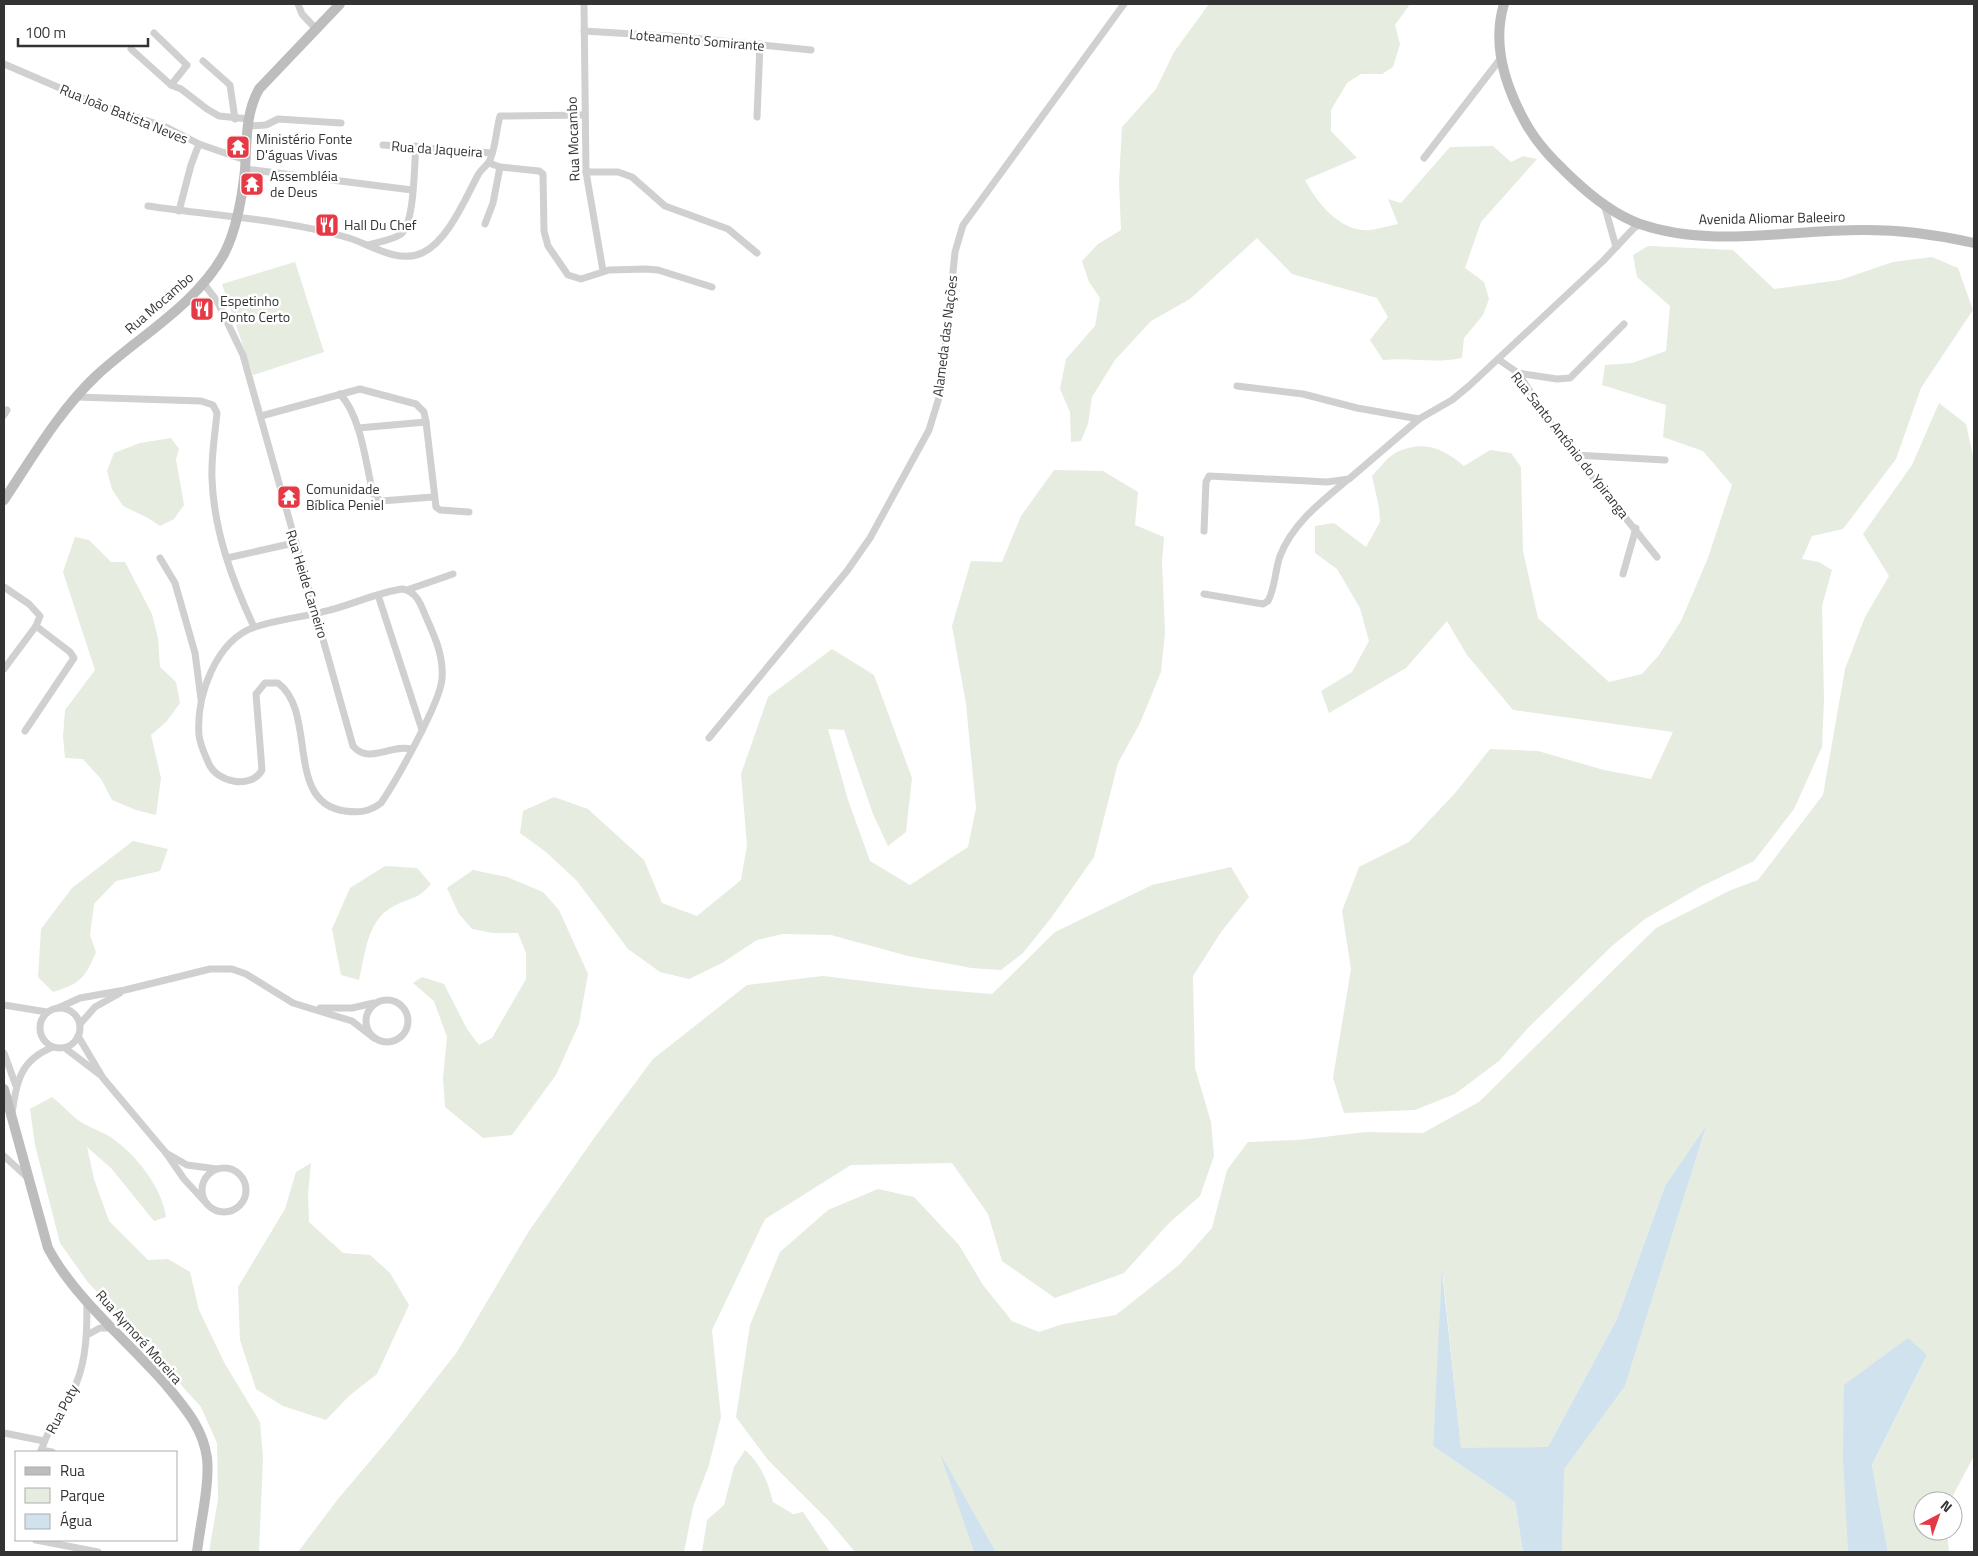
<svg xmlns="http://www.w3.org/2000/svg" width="1978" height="1556" font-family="'Titillium Web',sans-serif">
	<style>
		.green { fill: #e6ecdf }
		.water { fill: #cfe2ee }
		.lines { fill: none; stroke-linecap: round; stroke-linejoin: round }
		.minor { stroke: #d0d0d0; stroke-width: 7 }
		.secondary { stroke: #bdbdbd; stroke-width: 10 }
		.labels { text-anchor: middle; stroke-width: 5; stroke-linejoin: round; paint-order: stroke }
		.street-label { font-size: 14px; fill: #333; stroke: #fff }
		.poi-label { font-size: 14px; fill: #333; stroke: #fff; text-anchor: start }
	</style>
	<rect width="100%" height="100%" fill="#fff"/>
	<g class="green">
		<path d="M1209,4H1410L1395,25L1400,44L1393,67L1382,74H1361L1347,83L1331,110V131L1357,158L1305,180C1316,201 1337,228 1363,230C1373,231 1387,226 1398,224L1388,199L1401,203L1450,147L1493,146L1511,162L1523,156L1537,159L1481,222L1465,268L1484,282L1489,299L1483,315L1464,338L1462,358C1433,364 1411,357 1383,360L1370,340L1388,317L1377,298L1292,274L1257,238L1190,299L1151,321L1115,360L1092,397L1088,424L1081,441L1071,442L1070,412L1060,389L1066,359L1095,326L1100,298L1089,282L1082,261L1098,244L1121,230L1119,182L1122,127L1156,89L1174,52Z"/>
		<path d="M1648,246L1733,250L1774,289L1840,280L1893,262L1932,257L1958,268L1973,310L1921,388L1896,459L1843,529L1812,536L1802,559L1819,562L1832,570L1822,606L1824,700L1822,747L1794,809L1754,861L1702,886L1645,919L1612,946L1528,1028L1499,1061L1455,1094L1415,1110L1344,1113L1333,1078L1351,969L1342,911L1359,867L1409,842L1456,792L1490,749L1538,751L1604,770L1651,779L1673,732L1513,710L1467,655L1447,621L1406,668L1329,713L1321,691L1352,672L1369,641L1360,608L1337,569L1315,553V526L1334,523L1366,547L1380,522L1379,507L1372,476C1379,469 1388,456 1397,452C1423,440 1443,448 1464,466L1490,450L1511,453L1521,467L1523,551L1538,618L1609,682L1642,674L1659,655L1681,621L1708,558L1732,485L1703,451L1663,437L1666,405L1602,385L1605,365L1632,363L1666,351L1670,306L1637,277L1633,255Z"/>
		<polygon points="295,262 324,352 253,375 222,284"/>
		<polygon points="1939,403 1966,424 1974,460 1974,1456 1950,1501 1923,1501 1923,1531 1947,1531 1949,1552 1888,1552 1872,1465 1927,1355 1844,1385 1848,1552 1562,1552 1563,1469 1625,1386 1705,1128 1665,1186 1617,1319 1548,1447 1461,1449 1443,1275 1433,1446 1515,1502 1523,1552 996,1552 942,1457 974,1552 855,1552 829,1521 768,1460 736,1417 750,1325 780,1252 828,1210 878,1189 914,1197 959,1245 983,1285 1012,1321 1039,1332 1063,1324 1116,1315 1179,1265 1212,1228 1227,1170 1248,1142 1298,1140 1366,1132 1423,1133 1479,1102 1656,928 1731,890 1758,880 1823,795 1845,669 1865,617 1889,576 1863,534 1912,465"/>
		<polygon points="171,438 179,449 176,459 184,505 174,519 160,526 148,518 123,506 112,489 107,471 114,453 140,443"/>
		<polygon points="1054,470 1103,471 1138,492 1135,525 1164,537 1162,562 1165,632 1161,672 1140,723 1118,763 1094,857 1051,918 1023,953 1001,970 971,968 908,956 831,935 783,934 757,940 722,963 689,979 660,972 628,949 577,881 546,852 520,833 523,811 554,797 588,809 644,860 662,903 697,916 741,880 747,845 741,774 768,697 832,649 874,675 912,778 906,832 888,846 873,814 844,730 828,729 848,800 870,861 910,885 968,847 976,808 966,704 952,626 971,561 1002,562 1021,516"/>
		<polygon points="75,537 89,540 111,562 125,562 152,614 158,638 160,667 176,682 180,703 166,722 151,735 161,778 156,815 136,810 112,800 101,779 83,759 65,758 63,737 65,710 95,670 63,572"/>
		<path d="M133,841L168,849L160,871L116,881L94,904L90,935L96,952C85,978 80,984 53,992L38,977L41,929L72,888Z"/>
		<path d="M385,866L417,868L431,884C418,899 415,896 398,904C367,917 366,951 359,980L341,975L332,929L350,888Z"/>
		<polygon points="1231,867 1249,897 1221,932 1193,976 1195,1068 1211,1122 1214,1156 1200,1196 1169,1223 1124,1273 1055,1298 1002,1261 988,1214 952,1163 851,1165 765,1219 712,1330 721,1417 709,1465 693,1507 684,1552 298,1552 338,1499 393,1434 457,1352 529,1231 597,1134 653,1059 747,985 823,976 930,989 992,994 1055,932 1152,885"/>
		<polygon points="473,870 507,877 543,892 559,910 588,974 579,1024 556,1075 512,1135 483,1138 445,1107 443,1078 447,1037 434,1001 413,983 422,977 444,984 467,1029 479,1045 492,1038 526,979 526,953 518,933 493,933 472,929 459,914 447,888"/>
		<path d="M52,1097C61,1104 69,1113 78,1120C87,1127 99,1130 109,1136C135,1153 162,1187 166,1217L154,1221L111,1168L87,1147L94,1179L109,1221L148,1260L168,1259L190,1272L199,1310L225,1364L260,1422L263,1457L259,1552H209L218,1499L217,1443L201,1407L87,1281L60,1243L35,1145L30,1109Z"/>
		<polygon points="311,1163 308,1194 309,1222 343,1253 370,1255 390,1273 409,1305 377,1374 349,1396 326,1420 283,1406 256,1389 240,1340 238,1287 285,1209 296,1172"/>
		<path d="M745,1450C761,1464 768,1482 773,1502L793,1514L803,1512L830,1552H702L707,1520L724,1505L734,1467Z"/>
	</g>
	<g class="water">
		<polygon points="1706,1126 1625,1386 1564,1469 1562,1552 1523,1552 1515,1502 1433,1446 1442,1270 1461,1448 1548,1447 1617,1319 1665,1186"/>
		<polygon points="1908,1338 1927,1355 1872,1465 1888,1552 1848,1552 1843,1458 1844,1385"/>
		<polygon points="940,1453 996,1552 974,1552"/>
	</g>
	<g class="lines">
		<g class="minor">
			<polyline points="298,4 302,14 316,29"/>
			<polyline points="584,4 586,172 603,271"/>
			<polyline points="584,31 683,37 811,50"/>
			<polyline points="154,33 187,65 171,85"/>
			<polyline points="131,49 171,85 181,89 207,109 219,116 249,119"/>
			<polyline points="203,61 230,85 235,119"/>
			<polyline points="4,64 97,104 166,127 199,144 245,160"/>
			<polyline points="757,117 760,44"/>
			<polyline points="247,126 266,125 278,119 341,123"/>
			<polyline points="383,145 492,153"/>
			<polyline points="1424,158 1501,58"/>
			<polyline points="500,167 539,171 543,174 544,231 548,246 568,275 581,279 609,270 646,269 658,270 712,287"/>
			<polyline points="245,169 412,190"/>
			<polyline points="586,172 618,172 632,177 665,206 728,229 757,253"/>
			<polyline points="1604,204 1616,247"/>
			<path d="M148,206C214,216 285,219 349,238C371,245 398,264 422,253C448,241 465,199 478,175C481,169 488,165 490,160C496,146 496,130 500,116L585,115"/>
			<polyline points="179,211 191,165 199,144"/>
			<polyline points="485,224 493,203 500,167 489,163"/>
			<path d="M368,245C378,242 393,240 401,234C415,223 414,164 416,146"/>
			<path d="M204,284L217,301L243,355L353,746C369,765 391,744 411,749"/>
			<polyline points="1498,359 1518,373 1557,433 1657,557"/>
			<polyline points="1518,373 1557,379 1570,378 1624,324"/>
			<polyline points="1237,386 1303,394 1357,408 1419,419"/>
			<path d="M340,394C361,416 366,464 373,494L381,501L433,497"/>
			<path d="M76,397L201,401L213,405L217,413C215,434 211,457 212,479C214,531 232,580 254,627"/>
			<polyline points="4,415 7,410"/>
			<polyline points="261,416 360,389 416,404 424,412 426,422 436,507 440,510 469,512"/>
			<polyline points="358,428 426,422"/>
			<polyline points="1575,455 1665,460"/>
			<polyline points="1204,531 1206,482 1209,476 1327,482 1349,479 1419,419 1452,400 1469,386 1603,261 1634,228 1641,224"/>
			<polyline points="160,558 175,583 195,653 201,699"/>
			<polyline points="227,558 294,543"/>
			<polyline points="1623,574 1636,528"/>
			<polyline points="4,587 29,604 40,616 36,626 4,669"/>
			<path d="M403,589C417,592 421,605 426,617C435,637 444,657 442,679C440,703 396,781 381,803C369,812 359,813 345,811C284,803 318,713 278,683H265L256,694L262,770C251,790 217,782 209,764C205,755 200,745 199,735C196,696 216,640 255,627C279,619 305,617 330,610C354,604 378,592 403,589Z"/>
			<polyline points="407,590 453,574"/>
			<path d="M1204,594L1263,604L1268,601C1275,589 1275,570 1280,556C1293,523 1320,503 1346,481"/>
			<polyline points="378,595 422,730"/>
			<polyline points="25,731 74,658 70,652 36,626"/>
			<polyline points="709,738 847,571 870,538 929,430 941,391 955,252 963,225 1124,4"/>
			<circle cx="387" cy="1021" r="21"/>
			<polyline points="4,1005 47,1012"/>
			<polyline points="58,1008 80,998 125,990 210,969 232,969 246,974 293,1003 352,1021 374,1038"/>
			<polyline points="320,1008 352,1008 374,1003"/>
			<circle cx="60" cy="1028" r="20"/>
			<polyline points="80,1024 95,1007 120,993"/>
			<polyline points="78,1036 103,1078 166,1153 184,1179 207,1204"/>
			<polyline points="65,1048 99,1074"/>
			<polyline points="4,1053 16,1086"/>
			<path d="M12,1113C17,1081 20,1060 53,1047"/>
			<polyline points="166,1153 187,1165 217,1169"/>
			<polyline points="4,1156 28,1178"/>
			<circle cx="224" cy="1190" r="22"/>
			<polyline points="87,1335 100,1328 112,1328"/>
			<polyline points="4,1433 44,1441"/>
			<polyline points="41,1450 52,1452"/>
			<path d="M41,1452C47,1428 66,1407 76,1384C87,1358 87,1328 87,1300"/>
			<polyline points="36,1540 98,1552"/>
		</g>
		<g class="secondary">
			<path d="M1504,4C1492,43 1505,85 1524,120C1536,143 1553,160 1572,178C1591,196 1615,215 1640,224C1712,249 1792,229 1866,230C1902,230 1939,235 1974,243"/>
			<path d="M4,500C32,458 59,411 96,376C138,337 196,305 224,254C237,229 242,198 245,170C247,142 245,114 259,89L340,4"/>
			<path d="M4,1089L48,1248C75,1299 129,1342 167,1386C185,1408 203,1428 207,1458C210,1484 200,1525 197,1552"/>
		</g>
	</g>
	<defs>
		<g id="temple-square" transform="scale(1.25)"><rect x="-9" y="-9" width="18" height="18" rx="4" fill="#e63946" stroke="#fff"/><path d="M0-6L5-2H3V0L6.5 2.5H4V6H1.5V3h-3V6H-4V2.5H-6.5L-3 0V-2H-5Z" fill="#fff"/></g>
		<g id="restaurant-square" transform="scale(1.25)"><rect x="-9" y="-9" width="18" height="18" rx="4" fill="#e63946" stroke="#fff"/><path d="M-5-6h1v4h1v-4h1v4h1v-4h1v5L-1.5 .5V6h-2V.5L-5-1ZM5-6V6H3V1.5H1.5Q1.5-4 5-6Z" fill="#fff"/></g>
	</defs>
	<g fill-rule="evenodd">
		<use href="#temple-square" x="238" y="147"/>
		<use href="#temple-square" x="252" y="184"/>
		<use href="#restaurant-square" x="327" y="225"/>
		<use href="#restaurant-square" x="202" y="309"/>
		<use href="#temple-square" x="289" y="497"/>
	</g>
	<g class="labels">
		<g class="street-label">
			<text transform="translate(697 40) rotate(5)" y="5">Loteamento Somirante</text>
			<text transform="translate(124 114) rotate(22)" y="5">Rua João Batista Neves</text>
			<text transform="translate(573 139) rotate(-92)" y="5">Rua Mocambo</text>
			<text transform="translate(437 149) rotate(4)" y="5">Rua da Jaqueira</text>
			<text transform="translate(1772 218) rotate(-1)" y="5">Avenida Aliomar Baleeiro</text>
			<text transform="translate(159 303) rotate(-41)" y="5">Rua Mocambo</text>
			<text transform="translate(945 336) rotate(-83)" y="5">Alameda das Nações</text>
			<text transform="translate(1570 445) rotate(52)" y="5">Rua Santo Antônio do Ypiranga</text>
			<text transform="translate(307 584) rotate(73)" y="5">Rua Heide Carneiro</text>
			<text transform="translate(139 1337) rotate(48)" y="5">Rua Aymoré Moreira</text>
			<text transform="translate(62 1409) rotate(-62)" y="5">Rua Poty</text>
		</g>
		<g class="poi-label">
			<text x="256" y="144">Ministério Fonte<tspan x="256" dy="16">D'águas Vivas</tspan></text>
			<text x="270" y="181">Assembléia<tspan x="270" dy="16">de Deus</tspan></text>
			<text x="344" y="230">Hall Du Chef</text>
			<text x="220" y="306">Espetinho<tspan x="220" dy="16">Ponto Certo</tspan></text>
			<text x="306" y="494">Comunidade<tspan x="306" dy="16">Bíblica Peniel</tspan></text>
		</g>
	</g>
	<rect width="1978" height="1556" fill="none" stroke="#333333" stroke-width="10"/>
	<rect x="15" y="1451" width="162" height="90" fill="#ffffff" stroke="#adadad"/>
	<rect x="25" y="1467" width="25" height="8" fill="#bdbdbd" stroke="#adadad"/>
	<text x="60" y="1476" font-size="15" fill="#333333">Rua</text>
	<rect x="25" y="1488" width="25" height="15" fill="#e6ecdf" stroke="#adadad"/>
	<text x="60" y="1501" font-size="15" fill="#333333">Parque</text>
	<rect x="25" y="1514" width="25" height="15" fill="#cfe2ee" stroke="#adadad"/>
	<text x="60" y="1526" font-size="15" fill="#333333">Água</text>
	<g transform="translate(1938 1516) rotate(41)"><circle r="24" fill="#ffffff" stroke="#adadad"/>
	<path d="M0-4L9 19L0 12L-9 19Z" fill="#e63946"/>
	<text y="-8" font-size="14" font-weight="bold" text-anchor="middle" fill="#333333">N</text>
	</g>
	<path d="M18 38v8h130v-8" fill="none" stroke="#333333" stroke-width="2.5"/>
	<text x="25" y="38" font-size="15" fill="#333333" stroke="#ffffff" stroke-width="4" paint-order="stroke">100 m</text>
</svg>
